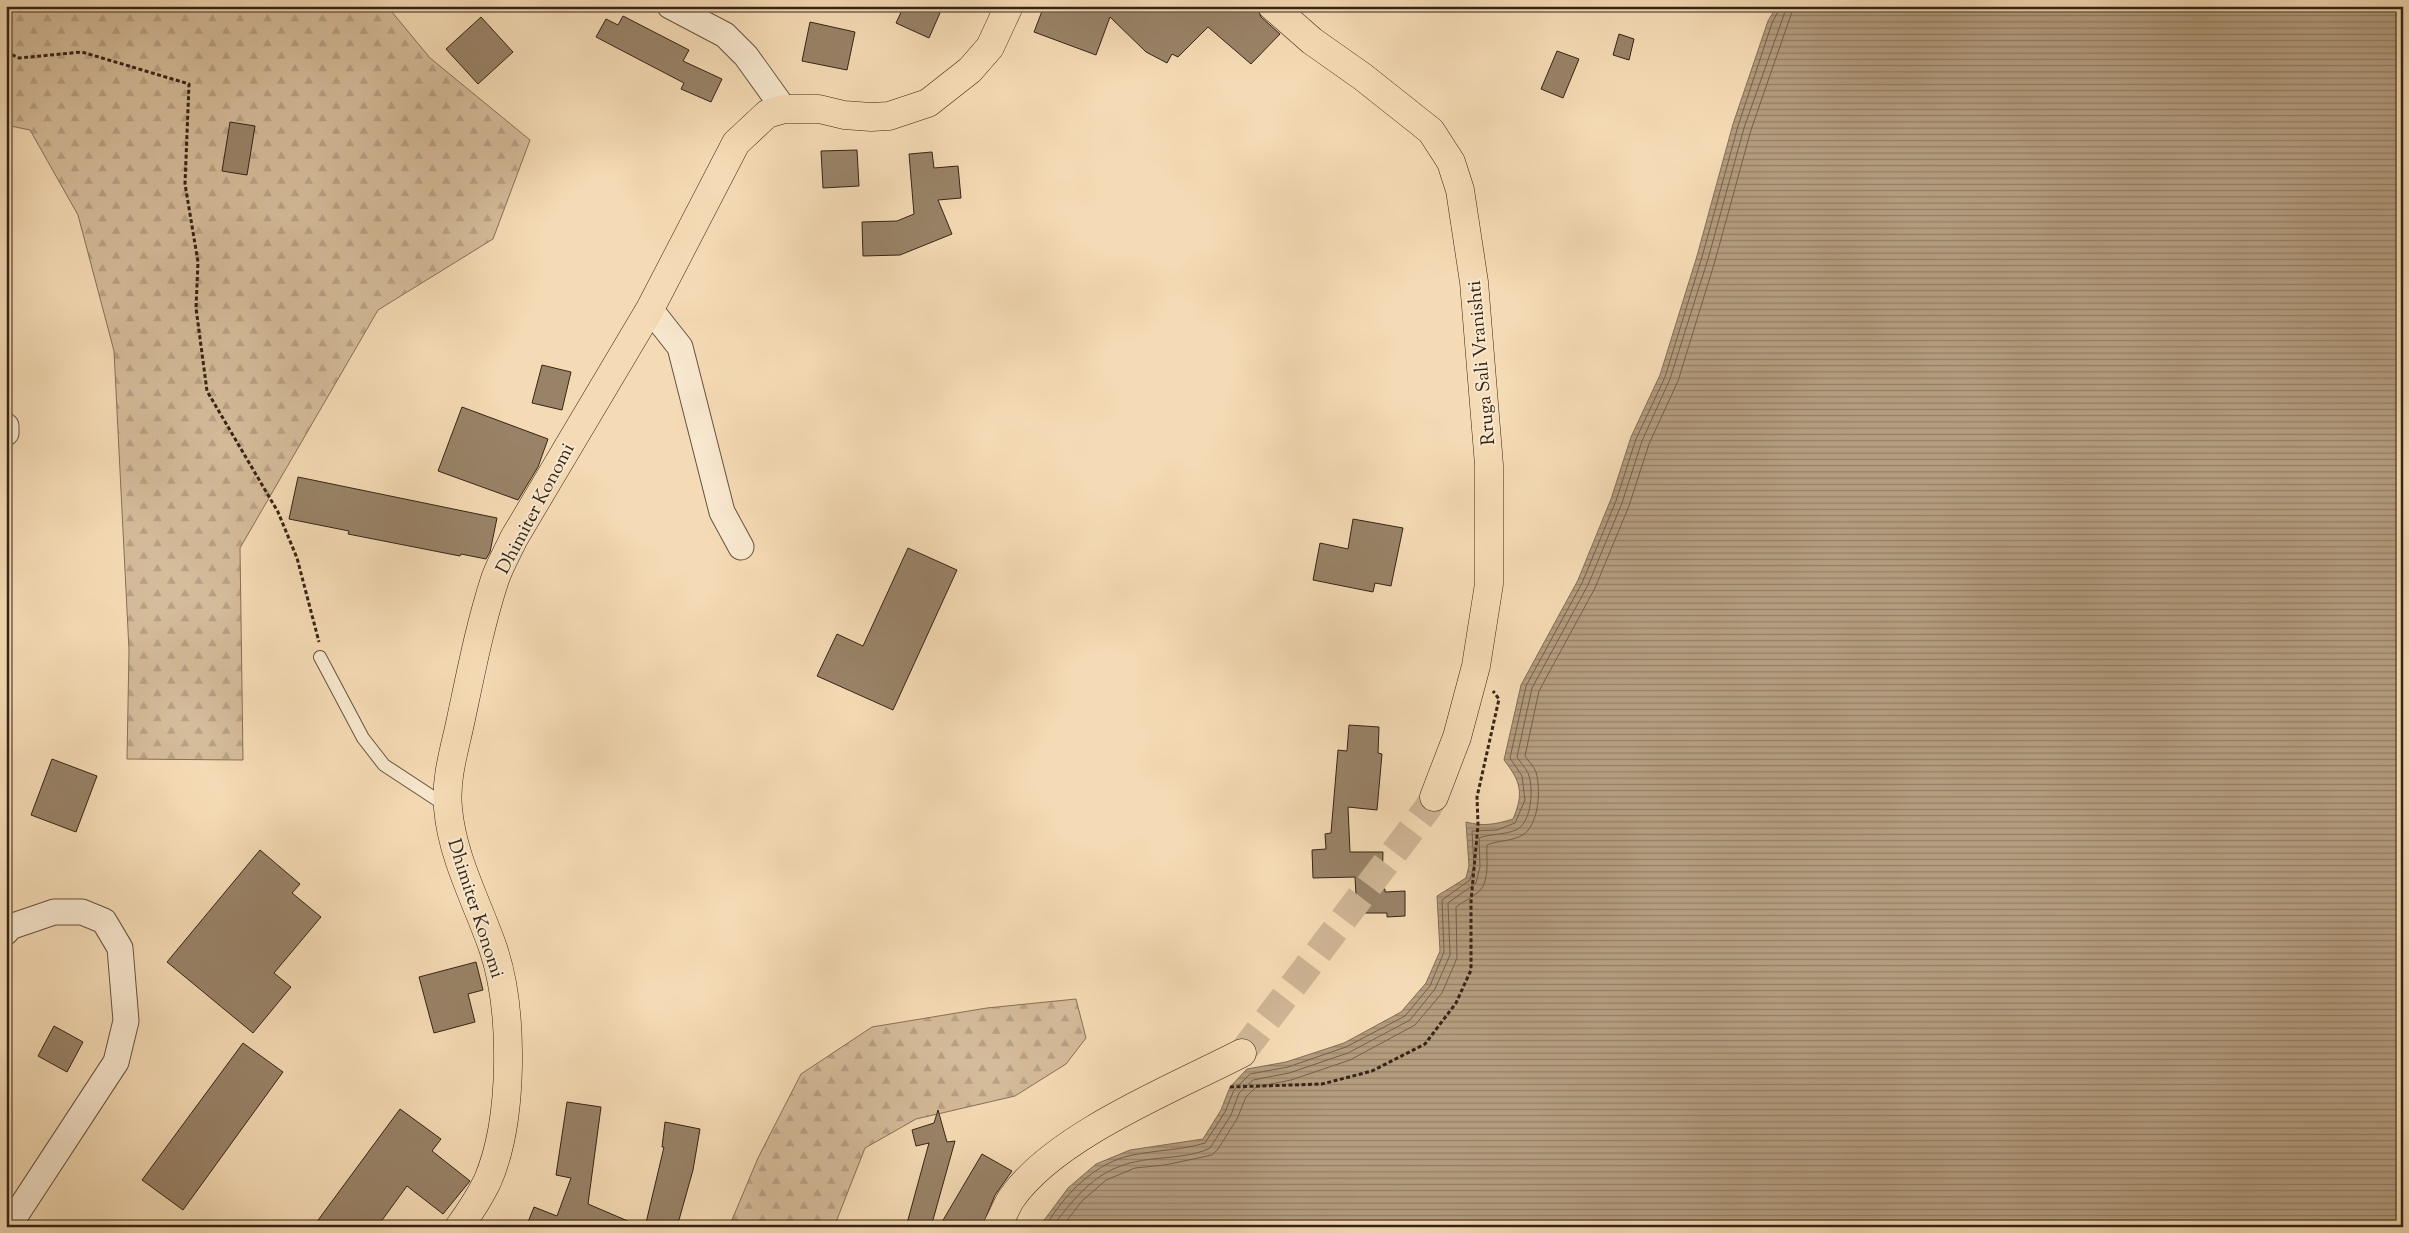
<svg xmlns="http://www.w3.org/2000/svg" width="2409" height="1233" font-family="'Sorts Mill Goudy',serif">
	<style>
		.forest { fill: url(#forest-firs); stroke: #867058 }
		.water { fill: url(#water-rules); stroke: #826d55 }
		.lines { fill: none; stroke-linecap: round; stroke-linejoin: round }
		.shore { stroke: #75604a; stroke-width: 1 }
		.building { fill: #998368; stroke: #362415 }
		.primary-tunnel { stroke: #cfb695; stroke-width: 28; stroke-dasharray: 28 14; stroke-linecap: butt }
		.lane-casing { stroke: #66523d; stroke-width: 14 }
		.street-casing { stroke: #66523d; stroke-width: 27 }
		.primary-casing { stroke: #362415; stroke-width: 29 }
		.path { stroke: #362415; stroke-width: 3; stroke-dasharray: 4 2.5; stroke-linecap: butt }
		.lane { stroke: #f8e8cf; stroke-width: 12 }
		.street { stroke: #f8e8cf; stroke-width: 25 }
		.primary { stroke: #f5dbb5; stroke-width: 28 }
		.labels { text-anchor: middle; stroke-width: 4; stroke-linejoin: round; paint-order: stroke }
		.street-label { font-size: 19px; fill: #362415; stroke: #f8e8cf }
	</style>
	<defs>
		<pattern id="forest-firs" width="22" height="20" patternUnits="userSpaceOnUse" patternTransform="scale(1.25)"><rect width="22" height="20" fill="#d5bc9a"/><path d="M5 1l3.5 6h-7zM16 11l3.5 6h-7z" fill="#b7a184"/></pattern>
		<pattern id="water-rules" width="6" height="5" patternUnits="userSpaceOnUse" patternTransform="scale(1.25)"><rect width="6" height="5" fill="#b49d7f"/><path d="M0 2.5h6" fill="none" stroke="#938067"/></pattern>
	</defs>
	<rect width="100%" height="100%" fill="#f5dbb5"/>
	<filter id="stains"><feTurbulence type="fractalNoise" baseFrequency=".004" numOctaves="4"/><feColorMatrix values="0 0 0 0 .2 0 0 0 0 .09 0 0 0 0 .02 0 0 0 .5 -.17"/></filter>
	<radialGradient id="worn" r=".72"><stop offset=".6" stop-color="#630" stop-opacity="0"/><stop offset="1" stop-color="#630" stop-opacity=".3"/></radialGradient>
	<g class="forest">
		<polygon points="6,6 387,6 430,58 530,140 493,239 378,310 240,548 243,760 127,759 129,650 114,351 78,215 30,130 6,125"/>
		<polygon points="1076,999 1086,1038 1066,1064 1015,1096 916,1119 865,1148 834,1227 729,1227 758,1158 801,1074 872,1027 987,1008"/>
	</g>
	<path class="water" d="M1777,6H2403V1227H1039L1068,1188L1096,1164L1130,1150L1203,1139L1221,1110L1230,1087L1247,1069L1286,1062L1344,1043L1401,1012L1426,983L1440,951L1437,896L1466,878L1469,866L1466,822C1484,827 1496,824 1513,819C1524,793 1521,782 1504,760L1521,685L1578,580L1611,499L1631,437L1660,375L1697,256L1733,124L1768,21Z"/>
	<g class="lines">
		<g class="shore">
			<path d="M1045,1227C1064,1195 1095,1162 1133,1155C1157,1150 1182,1150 1205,1143L1225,1112L1234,1090L1250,1074L1288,1067L1346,1047L1405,1016L1430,986L1444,952L1442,900L1470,880L1474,866L1472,831L1497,830L1515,823L1525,800L1522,776L1510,758L1526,686L1582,583L1616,501L1636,439L1665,377L1702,257L1738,126L1772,23L1781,6"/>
			<path d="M1052,1227C1082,1188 1102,1164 1153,1159C1170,1157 1195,1156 1210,1148L1231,1115L1239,1093L1253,1080L1289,1073L1348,1053L1410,1020L1435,989L1450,955L1448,903L1476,883L1480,867L1479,838C1488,834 1504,835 1516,830C1532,823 1534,787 1528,773C1525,767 1520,762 1517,757L1532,688L1588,585L1622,503L1642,441L1670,379L1708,259L1744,128L1787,6"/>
			<path d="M1062,1227L1082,1201L1106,1180L1135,1168L1165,1165L1212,1155L1218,1149L1237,1119L1246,1097L1256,1087L1291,1080L1350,1060L1415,1025L1442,993L1457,958L1456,907C1462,902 1470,899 1476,894C1491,883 1486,861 1487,845C1498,840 1512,842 1524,834C1539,823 1541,789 1536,772C1534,766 1528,761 1525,756L1539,691L1595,588L1629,506L1649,444L1678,381L1715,261L1751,130L1794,6"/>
		</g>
	</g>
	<g class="building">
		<polygon points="904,6 943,6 929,38 896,23"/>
		<polygon points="1044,6 1257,6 1261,17 1280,34 1251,64 1208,27 1178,57 1172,54 1167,63 1146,52 1110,17 1096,55 1034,32"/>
		<polygon points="623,16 689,50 683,61 722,79 711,102 681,89 684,83 596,37 606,19 618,25"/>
		<polygon points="481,17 513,52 478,84 446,49"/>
		<polygon points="810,22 855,32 847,70 802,61"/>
		<polygon points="1619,34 1634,39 1629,60 1613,55"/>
		<polygon points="1557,51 1579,59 1563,98 1541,89"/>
		<polygon points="230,122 255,126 247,175 222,171"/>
		<polygon points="857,150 859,186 823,188 821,151"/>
		<polygon points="932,152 934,168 958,166 961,198 938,200 952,234 900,255 863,256 862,222 897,221 914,214 909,154"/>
		<polygon points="542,365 571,372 562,410 532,403"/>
		<polygon points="462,407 548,439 538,467 518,500 438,471"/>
		<polygon points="298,477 497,518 490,552 486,559 461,554 460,556 348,534 349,531 289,519"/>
		<polygon points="1353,519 1403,528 1391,586 1375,583 1373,592 1313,580 1320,543 1348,549"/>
		<polygon points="908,548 957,570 893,710 817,676 837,634 863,646"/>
		<polygon points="1349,725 1379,727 1378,753 1382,754 1377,810 1348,807 1350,852 1383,852 1382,889 1385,889 1385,892 1405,891 1405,916 1387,917 1387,913 1357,913 1355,877 1313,878 1312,850 1326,849 1325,834 1331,833 1338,750 1347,751"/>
		<polygon points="52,759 97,776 76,832 31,815"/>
		<polygon points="260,850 300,884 292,893 321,917 274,973 291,987 253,1033 167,962"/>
		<polygon points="476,962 483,990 468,994 475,1022 434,1033 419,977"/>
		<polygon points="54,1026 83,1042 67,1072 38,1056"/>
		<polygon points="243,1043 283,1072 183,1210 142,1180"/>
		<polygon points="567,1102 601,1107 588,1204 642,1227 526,1227 534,1207 557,1216 571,1178 556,1175"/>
		<polygon points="400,1109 441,1139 432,1151 470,1181 443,1214 407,1186 377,1227 313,1227"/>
		<polygon points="938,1110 947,1142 955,1141 931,1227 906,1227 929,1143 916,1146 912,1130 934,1123"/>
		<polygon points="665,1122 700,1129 693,1170 677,1227 645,1227 664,1147 662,1147"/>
		<polygon points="982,1154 1012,1171 995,1195 982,1227 939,1227"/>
	</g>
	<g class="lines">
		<polyline class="primary-tunnel" points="1242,1053 1427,809 1434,797"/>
		<g class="lane-casing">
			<polyline id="lane" points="320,657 363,738 384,765 448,807"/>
		</g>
		<g class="street-casing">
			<g id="street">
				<polyline points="670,6 725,35 746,56 784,109"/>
				<polyline points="650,309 680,347 722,512 741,547"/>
				<polyline points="6,426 6,433"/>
				<polyline points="6,932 10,927 54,912 82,912 104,921 120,948 126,1021 116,1062 8,1227"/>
			</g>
		</g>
		<g class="primary-casing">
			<g id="primary">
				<polyline points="1272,6 1312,41 1363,77 1431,131 1451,162 1460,190 1474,282 1489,465 1489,584 1476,666 1457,737 1434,797"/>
				<path d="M459,1227C470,1212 479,1198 487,1182C514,1121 514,1010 493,948C477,902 452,857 448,808C445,778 455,748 461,719C471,672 480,625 495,579C500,565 508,551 514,538L650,309L736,143L767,114L784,109H819L844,115L871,117L889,116L928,103L970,70L990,47L1009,6"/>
				<path d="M997,1227C1002,1218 1006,1207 1011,1199C1054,1136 1174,1088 1242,1053"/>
			</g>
		</g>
		<g class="path">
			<polyline points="6,52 19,58 82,52 189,84 185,184 198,262 196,308 207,391 278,512 297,558 319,642"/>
			<polyline points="1230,1087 1322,1084 1372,1071 1425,1044 1456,1003 1471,970 1471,901 1478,825 1477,797 1499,699 1493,691"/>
		</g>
		<use href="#lane" class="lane"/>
		<use href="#street" class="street"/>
		<use href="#primary" class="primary"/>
	</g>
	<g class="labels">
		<g class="street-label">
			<text transform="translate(1480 363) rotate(-95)" y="7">Rruga Sali Vranishti</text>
			<text transform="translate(534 508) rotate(-62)" y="7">Dhimiter Konomi</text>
			<text transform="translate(477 908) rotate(72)" y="7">Dhimiter Konomi</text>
		</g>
	</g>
	<rect width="2409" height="1233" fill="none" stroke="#f5dbb5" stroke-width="25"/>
	<rect x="8" y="8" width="2394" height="1218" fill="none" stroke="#362415" stroke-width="2.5"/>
	<rect x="12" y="12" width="2384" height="1208" fill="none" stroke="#362415"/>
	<rect width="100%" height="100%" filter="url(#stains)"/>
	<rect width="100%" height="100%" fill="url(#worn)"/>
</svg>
